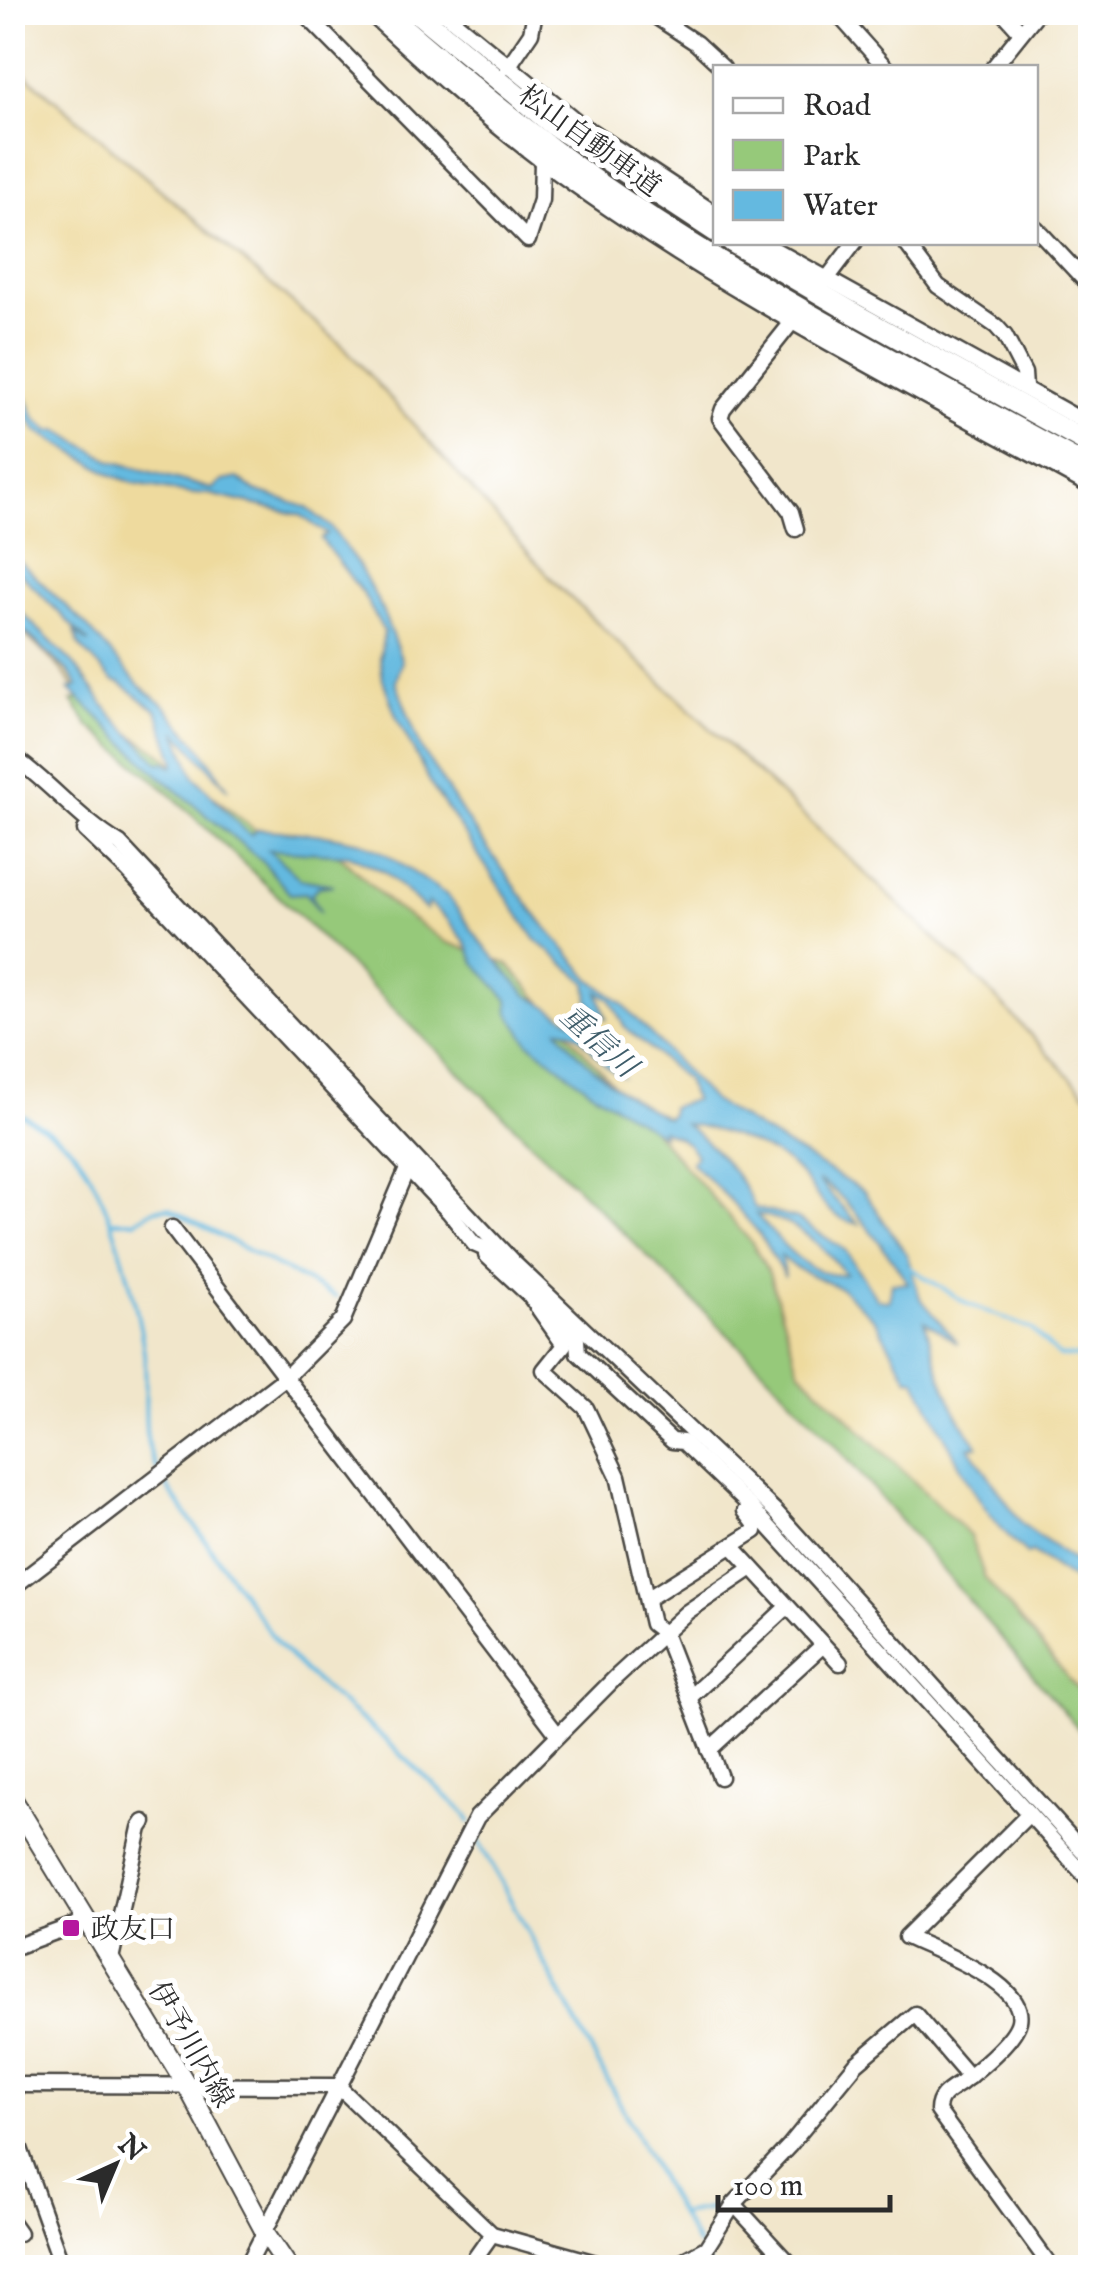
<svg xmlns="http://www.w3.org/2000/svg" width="1103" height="2280" font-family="'IM FELL English','Noto Serif JP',serif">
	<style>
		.green { fill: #96c97a; stroke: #607a52; stroke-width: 2.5 }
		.sand { fill: #eeda9e; stroke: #8c8264; stroke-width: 2.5 }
		.water { fill: #64b9e0; stroke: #487286; stroke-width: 2.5; fill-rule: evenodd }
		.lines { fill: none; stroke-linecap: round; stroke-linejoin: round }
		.stream { stroke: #64b9e0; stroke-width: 4 }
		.minor-casing { stroke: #494743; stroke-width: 19 }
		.major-casing { stroke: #494743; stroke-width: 22 }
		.highway-casing { stroke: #494743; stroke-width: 25 }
		.minor { stroke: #fff; stroke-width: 14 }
		.major { stroke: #fff; stroke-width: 18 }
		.highway { stroke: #fff; stroke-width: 20 }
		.poi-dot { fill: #b5179e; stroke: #fff; stroke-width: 4 }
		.labels { text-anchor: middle; stroke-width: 10; stroke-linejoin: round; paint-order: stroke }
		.street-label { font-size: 28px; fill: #2b2b2b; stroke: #fff }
		.poi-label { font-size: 28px; fill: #2b2b2b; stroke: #fff; text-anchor: start }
		.water-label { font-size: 30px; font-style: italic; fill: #3f5d6a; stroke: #fff }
	</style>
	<rect width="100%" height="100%" fill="#fff"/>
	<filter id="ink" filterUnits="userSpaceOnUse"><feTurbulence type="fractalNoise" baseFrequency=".01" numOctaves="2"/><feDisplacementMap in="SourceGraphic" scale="20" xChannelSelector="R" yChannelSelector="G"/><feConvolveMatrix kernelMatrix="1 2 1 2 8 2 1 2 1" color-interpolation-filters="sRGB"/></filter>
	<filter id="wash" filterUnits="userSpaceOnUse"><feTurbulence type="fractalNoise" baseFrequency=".0048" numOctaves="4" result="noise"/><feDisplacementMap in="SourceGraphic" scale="40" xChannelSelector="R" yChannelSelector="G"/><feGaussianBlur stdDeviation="2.25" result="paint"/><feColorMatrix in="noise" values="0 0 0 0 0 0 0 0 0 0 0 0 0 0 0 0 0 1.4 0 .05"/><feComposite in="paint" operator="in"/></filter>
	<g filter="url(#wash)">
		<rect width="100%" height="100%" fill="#f1e6cb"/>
		<polygon class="green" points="82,698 93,712 158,751 213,798 302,848 339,854 393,906 446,942 508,964 752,1243 769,1273 799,1370 971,1536 985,1578 1090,1704 1090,1742 833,1442 759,1365 295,912 166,790 89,726 72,701"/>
		<polygon class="sand" points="12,63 344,347 558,586 974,975 1090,1098 1090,1704 985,1578 970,1536 799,1370 769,1273 752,1243 508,964 446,942 393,906 339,855 302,848 260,834 158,751 93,712 60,668 13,623"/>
		<path class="water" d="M13,368L35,418L50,431L58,430L112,461L212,489L222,481L238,478L255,491L306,507L330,526L357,563L381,607L402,661L396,682L421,748L467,820L539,919L591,979L624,1005L713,1101L864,1192L907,1255L920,1298L958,1343L925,1321C936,1365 949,1410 978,1446L969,1447L1022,1524L1090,1572V1591L1032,1552L1027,1554C970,1505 951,1442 915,1379L908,1378L875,1320L842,1289L796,1268L781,1256L785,1277L758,1232L731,1201L691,1162L696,1157C691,1142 675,1135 661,1130L662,1135L591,1091L529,1043L509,1013L508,1000L475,963L466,943L448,920L428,903L426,910L385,872L349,855L269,850L300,879L333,885L318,887L311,894L321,913L306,893L290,894L263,862L156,773L69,689L78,686L68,671L13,621V604L74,664L111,714L159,763L166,762L173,767L175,761L157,711L120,683L113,681L79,645L75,632L89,643L13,566V555L85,624L140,686L165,706L203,751L229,790L176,731L194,776L244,830L251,835L258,829L326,835L362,842L386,854L448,896L480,941L526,994L577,1024L622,1076C596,1068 587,1028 558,1029C586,1067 625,1098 667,1118L671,1114V1107L694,1100L686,1080L624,1026L610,999L598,992L607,1020L589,1002L587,983L535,939L433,788L396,716L383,680L380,658L384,632L363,594L321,539L327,534L300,515L208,494H191L134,483L114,476L37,431L13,398ZM685,1124C715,1127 772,1148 794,1168C816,1188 823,1218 858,1224L818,1181C844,1190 892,1258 908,1283H892L889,1301L877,1299L845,1250L797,1219L755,1208C741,1176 713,1145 685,1124ZM756,1214C792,1219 823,1244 845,1274C810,1281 777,1238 756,1214Z"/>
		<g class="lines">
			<g class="stream">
				<path d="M12,1109C31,1120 54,1132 70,1147C108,1183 141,1311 145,1363C148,1400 139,1435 157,1469"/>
				<polyline points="111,1221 135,1221 156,1209 168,1208 336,1297"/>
				<polyline points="907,1266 968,1304 1031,1329 1059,1356 1090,1357"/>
				<polyline points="161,1478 278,1644 305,1672 382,1737 467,1815 470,1822"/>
				<polyline points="473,1830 679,2214 728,2206"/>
				<polyline points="680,2215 698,2246"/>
				<polyline points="702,2254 710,2268"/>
			</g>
		</g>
	</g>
	<g filter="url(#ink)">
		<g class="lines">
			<g class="minor-casing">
				<g id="minor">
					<polyline points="303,12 528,240 541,200 542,161"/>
					<path d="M369,12C425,64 481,115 542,161C712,287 905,384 1090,486"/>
					<polyline points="443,12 580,124 716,214"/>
					<polyline points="649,12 696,43 723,68"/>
					<polyline points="836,12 886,68"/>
					<polyline points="1003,12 1021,32"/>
					<polyline points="508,67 531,33 535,12"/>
					<polyline points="993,68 1038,12"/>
					<polyline points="1036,228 1090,286"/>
					<polyline points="761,242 1090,425"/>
					<polyline points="905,242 938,286 996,326 1005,336 1024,373 1025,388"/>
					<polyline points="826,280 855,242"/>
					<polyline points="793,321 723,409 720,418 791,512 796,529"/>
					<path d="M12,756C52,784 78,819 120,844L513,1262L775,1511L1090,1859"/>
					<polyline points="85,830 127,870 449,1212 474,1244 506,1258"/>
					<polyline points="172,1228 558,1735"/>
					<polyline points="486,1255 529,1295 564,1345 544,1370 586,1408 618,1476 652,1624 664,1633 720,1777"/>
					<polyline points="529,1295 577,1340 578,1353 672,1441 683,1442 750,1506 1090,1881"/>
					<polyline points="733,1547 840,1663"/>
					<polyline points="12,1588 286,1377 343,1320 407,1169"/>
					<polyline points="647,1599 755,1531 755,1524 745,1511"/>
					<polyline points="689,1698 787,1607"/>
					<polyline points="709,1750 823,1645"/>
					<path d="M1029,1814L906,1937C934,1950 1027,1983 1019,2021C1015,2040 976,2071 961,2083C949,2091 938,2096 938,2111L1052,2268"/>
					<polyline points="12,1948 88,1920"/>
					<polyline points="111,1959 140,1828 144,1822"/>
					<polyline points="12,2085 338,2086 492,2234 603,2265 665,2268"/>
					<polyline points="12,2126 63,2268"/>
					<polyline points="734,2204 793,2268"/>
					<polyline points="12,2223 19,2233"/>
					<polyline points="246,2268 477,1817 616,1677 687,1612 752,1568"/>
					<polyline points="468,2268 492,2234"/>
					<polyline points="669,2268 706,2248 734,2204 789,2146 856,2064 915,2014 969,2077"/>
				</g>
			</g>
			<g class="major-casing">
				<polyline id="major" points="12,1798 186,2084 266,2234 289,2268"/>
			</g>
			<g class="highway-casing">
				<g id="highway">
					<path d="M385,12C464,80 543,147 630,204C777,302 936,383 1090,468"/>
					<polyline points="416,12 553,125 716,232"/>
					<polyline points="732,242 855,314 1090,444"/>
				</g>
			</g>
			<use href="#minor" class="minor"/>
			<use href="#major" class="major"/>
			<use href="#highway" class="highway"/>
		</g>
	</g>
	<rect class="poi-dot" x="61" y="1918" width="20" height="20" rx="5"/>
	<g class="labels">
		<g class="street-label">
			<text transform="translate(590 140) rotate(36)" y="10">松山自動車道</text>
			<text transform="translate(192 2044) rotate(60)" y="10">伊予川内線</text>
		</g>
		<g class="poi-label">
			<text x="91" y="1938">政友口</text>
		</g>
		<g class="water-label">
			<text transform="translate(599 1041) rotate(42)" y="10">重信川</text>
		</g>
	</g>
	<rect width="1103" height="2280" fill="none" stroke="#fff" stroke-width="50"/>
	<rect x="713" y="65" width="325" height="180" fill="#ffffff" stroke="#aaaaaa" stroke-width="2.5"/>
	<rect x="733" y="98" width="50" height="15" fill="#ffffff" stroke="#aaaaaa" stroke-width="2.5"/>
	<text x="803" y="115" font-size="30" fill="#2b2b2b">Road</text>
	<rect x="733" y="140" width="50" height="30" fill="#96c97a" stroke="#aaaaaa" stroke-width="2.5"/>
	<text x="803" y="165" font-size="30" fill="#2b2b2b">Park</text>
	<rect x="733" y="190" width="50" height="30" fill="#64b9e0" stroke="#aaaaaa" stroke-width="2.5"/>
	<text x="803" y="215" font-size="30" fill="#2b2b2b">Water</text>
	<g transform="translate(115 2165) rotate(44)" stroke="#ffffff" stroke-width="8" paint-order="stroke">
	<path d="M0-8L18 38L0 25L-18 38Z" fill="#2b2b2b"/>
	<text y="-15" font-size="28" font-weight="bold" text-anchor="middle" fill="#2b2b2b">N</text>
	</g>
	<path d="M718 2195v15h172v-15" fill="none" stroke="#2b2b2b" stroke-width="5"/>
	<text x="733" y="2195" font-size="30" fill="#2b2b2b" stroke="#ffffff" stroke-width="8" paint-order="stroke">100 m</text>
</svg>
